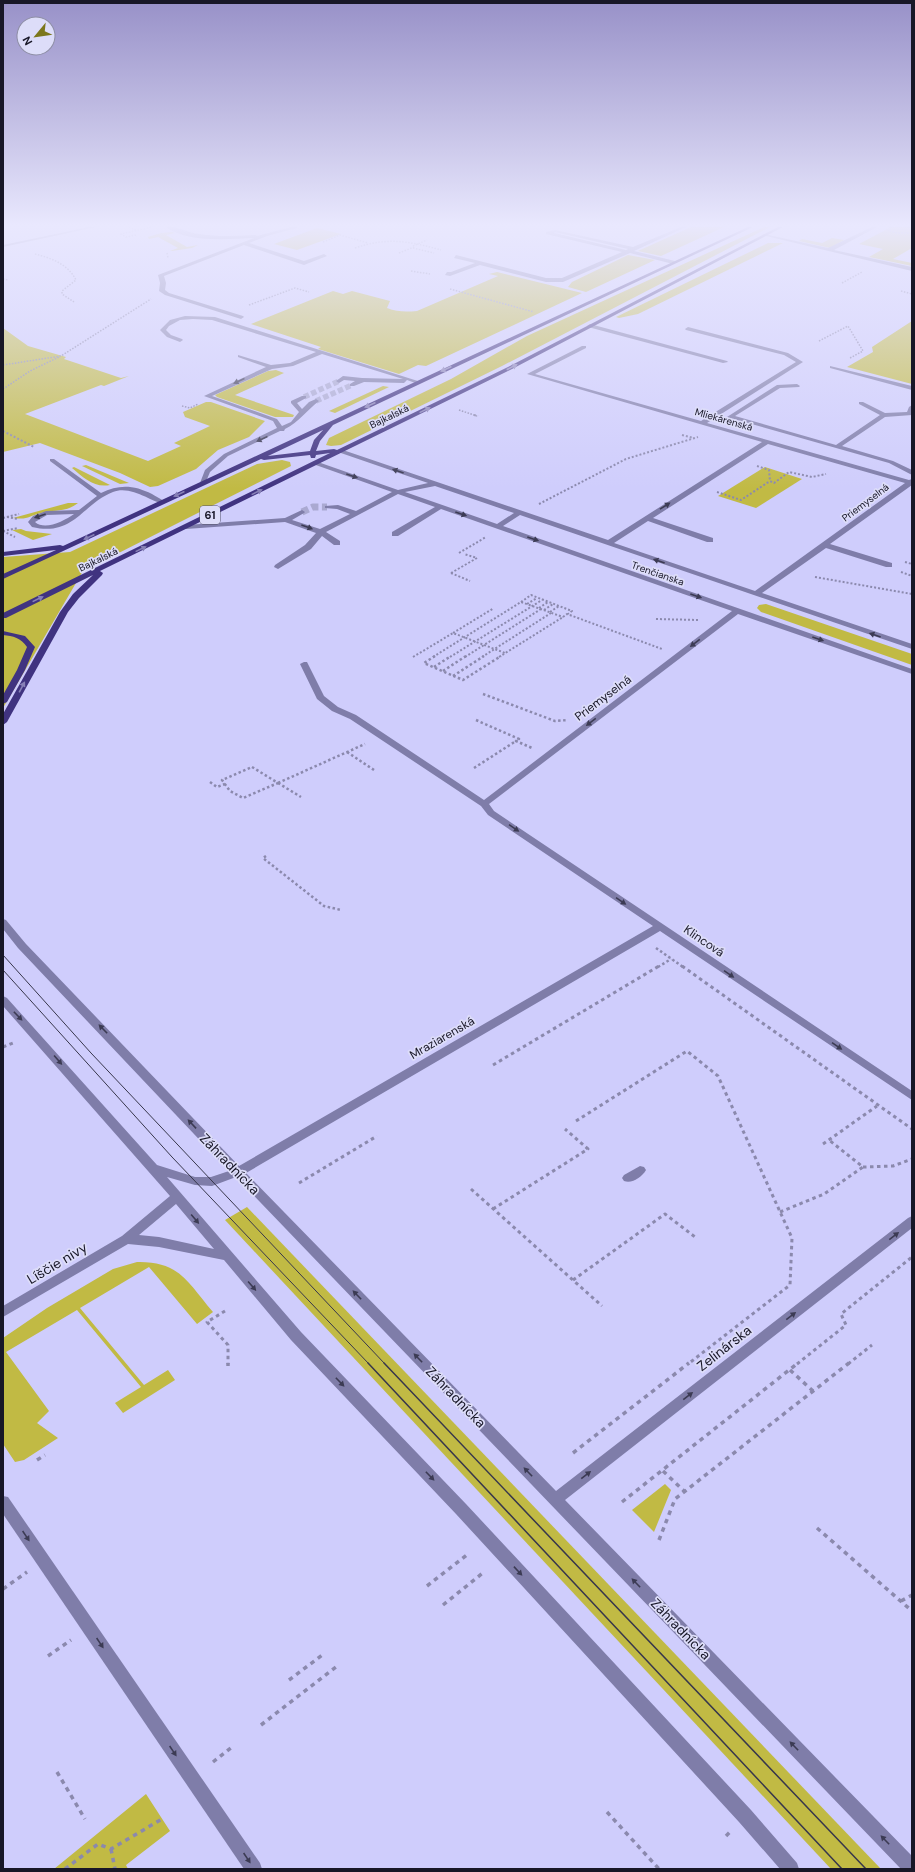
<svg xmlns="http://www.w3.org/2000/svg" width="915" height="1872" font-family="'DM Sans',sans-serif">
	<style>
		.green { fill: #c1ba44 }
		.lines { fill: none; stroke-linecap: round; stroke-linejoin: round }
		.minor-tunnel-far1 { stroke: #aaa9d1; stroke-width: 5.5; stroke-dasharray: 5.5 2.5; stroke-linecap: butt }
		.minor-tunnel { stroke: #aaa9d1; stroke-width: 7; stroke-dasharray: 7 3.5; stroke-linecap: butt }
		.path-far4 { stroke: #8b89ad; stroke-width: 1.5; stroke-dasharray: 1.5 1.5; stroke-linecap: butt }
		.path-far3 { stroke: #8b89ad; stroke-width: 2; stroke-dasharray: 2 2; stroke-linecap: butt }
		.path-far2 { stroke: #8b89ad; stroke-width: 2.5; stroke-dasharray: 2.5 2.5; stroke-linecap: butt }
		.path-far1 { stroke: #8b89ad; stroke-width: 3; stroke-dasharray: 3.5 3.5; stroke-linecap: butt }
		.path { stroke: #8b89ad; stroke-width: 3.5; stroke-dasharray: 4.5 4.5; stroke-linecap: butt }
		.minor { fill: #7f7da9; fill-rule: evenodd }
		.major { fill: #403380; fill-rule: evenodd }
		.tram-far1 { stroke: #38374c; stroke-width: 1 }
		.tram { stroke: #38374c; stroke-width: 1.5 }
		.oneway { fill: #8780b6 }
		.oneway2 { fill: #3c3b54 }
		.labels { text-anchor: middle; stroke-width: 3.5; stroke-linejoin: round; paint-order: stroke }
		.far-street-label { font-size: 10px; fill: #181727; stroke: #ddddf9 }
		.shield { fill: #ddddf9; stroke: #535266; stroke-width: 1 }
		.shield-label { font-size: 11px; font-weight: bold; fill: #181727 }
		.street-label { font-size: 12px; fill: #181727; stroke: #ddddf9 }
		.near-street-label { font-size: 14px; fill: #181727; stroke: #ddddf9 }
	</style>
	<rect width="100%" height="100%" fill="#cfcdfc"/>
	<g class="green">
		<polygon points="691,227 724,227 661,256 638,251"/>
		<polygon points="764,227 770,227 502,366 341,445 331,446 326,445 329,438 451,379 527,336"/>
		<polygon points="891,227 912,227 912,248 893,259 912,263 912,266 869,257 883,249 859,244"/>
		<polygon points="317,228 341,234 297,250 274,244"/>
		<polygon points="172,232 175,233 166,235 187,247 198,245 192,248 172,251 170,251 178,248 158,237 149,239 148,237 161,233"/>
		<polygon points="832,238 844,240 830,248 799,241 802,239 822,243"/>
		<polygon points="768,243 783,243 638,314 619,318 616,317"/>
		<polygon points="628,255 655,260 586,292 568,287 572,282"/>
		<path d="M497,272L582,293L426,366L418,365L399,374L318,349L321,347L251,324L333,291L343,294L352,291L390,301L387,308C397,312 406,312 417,311L498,276L489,274Z"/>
		<polygon points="912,321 912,384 847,367 873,352 872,347"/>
		<polygon points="3,328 28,346 66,357 64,359 121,378 129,376 104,386 101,385 25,414 148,461 181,446 174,443 210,426 185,417 183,412 206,402 211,402 265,421 249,437 218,450 196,469 158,486 150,487 120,473 40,443 3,452"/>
		<polygon points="276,370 284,373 235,395 294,415 293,417 275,417 217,397 215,395 268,371"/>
		<polygon points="383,386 389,387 335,413 329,411"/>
		<polygon points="282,460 290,462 291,466 83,571 3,708 3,557 70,552 257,464"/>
		<polygon points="86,465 129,483 120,484 82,466"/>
		<path d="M74,467L110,485C94,488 84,478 72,468Z"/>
		<polygon points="765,467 802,479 756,508 718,496"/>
		<path d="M68,503H78C66,513 55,509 41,513C28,516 29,520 13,518Z"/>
		<polygon points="21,529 26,531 52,534 33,540 12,530"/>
		<polygon points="766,604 912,654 912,665 761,612 757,608 759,605"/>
		<polygon points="247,1207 881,1869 831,1869 225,1220"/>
		<path d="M137,1262C180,1261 188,1283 213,1312L197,1324L149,1267L80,1308L144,1385L168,1370L175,1380L123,1413L115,1403L141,1387L77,1310L6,1352L49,1411L37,1423L58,1438L24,1460L15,1462L3,1444V1338L47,1308L113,1269Z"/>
		<polygon points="665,1484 671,1490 654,1532 632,1510"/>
		<polygon points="146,1794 170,1831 126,1865 128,1869 54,1869"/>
	</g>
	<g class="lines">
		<g class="minor-tunnel-far1">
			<polyline points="304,397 339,381"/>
			<polyline points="316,401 352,385"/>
		</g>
		<polyline class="minor-tunnel" points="302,512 313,507 327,507"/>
		<g class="path-far4">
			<polyline points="129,227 136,230"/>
			<polyline points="891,227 888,230 897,233 912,233"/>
			<polyline points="908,227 912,228"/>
			<polyline points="136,235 126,237 121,234 152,227"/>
			<polyline points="323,242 340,235 368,243"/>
			<polyline points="413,246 427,240"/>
			<path d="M355,248C387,237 409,241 441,250"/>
			<polyline points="413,248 434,253"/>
			<polyline points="167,253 168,258"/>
			<polyline points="399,253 414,247"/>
			<path d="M35,254C51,258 68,264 76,280L62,291V294L74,302"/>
			<polyline points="411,271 430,274"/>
			<polyline points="3,279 8,280"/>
			<polyline points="842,283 862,272"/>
			<polyline points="450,289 534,312"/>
			<polyline points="901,291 912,294"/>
			<polyline points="249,305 295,288 309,292"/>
			<polyline points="819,341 848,326 863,351 850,358"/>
			<polyline points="3,365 61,356 151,299"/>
			<polyline points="3,389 30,371 59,357"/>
			<polyline points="182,406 190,408 198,404"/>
			<polyline points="459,410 477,416"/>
		</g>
		<g class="path-far3">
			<polyline points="474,415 478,416"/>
			<polyline points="3,431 34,447"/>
			<polyline points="682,435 694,438"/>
			<polyline points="757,466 769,470 770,481 774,483 789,472 812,477 826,474"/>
			<polyline points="717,492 741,500 770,481"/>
			<polyline points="539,504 626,459 698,437"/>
			<polyline points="7,517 18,519"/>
			<polyline points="3,518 19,514"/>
			<polyline points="3,531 18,528"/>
			<polyline points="3,531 15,537"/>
			<polyline points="459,553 486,537"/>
			<polyline points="905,562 912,564"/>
			<polyline points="901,572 912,576"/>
			<polyline points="451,573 477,558 464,554"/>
			<polyline points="451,573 470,581"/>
			<polyline points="815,577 912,594"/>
			<polyline points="521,602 531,595 572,611 568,614"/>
			<polyline points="527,604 537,598"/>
			<polyline points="539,608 548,602"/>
			<polyline points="544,610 553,604"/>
			<polyline points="550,612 559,606"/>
			<polyline points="563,617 567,614 662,649"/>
			<polyline points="656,619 698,620"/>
			<polyline points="453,633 494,608"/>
			<polyline points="413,657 453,633 505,653"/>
			<polyline points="433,657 521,602 563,617"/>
			<polyline points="450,657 542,600"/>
			<polyline points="465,657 541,609"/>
			<polyline points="482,657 551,613"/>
			<polyline points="499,657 563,617"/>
		</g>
		<g class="path-far2">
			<polyline points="435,656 424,663 463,680 501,656"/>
			<polyline points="434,667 451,656"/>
			<polyline points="443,671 466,656"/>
			<polyline points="453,676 484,656"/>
			<polyline points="483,694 555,721 568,720"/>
			<polyline points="476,720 519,739 516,741 532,748"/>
			<polyline points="347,752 374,770"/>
			<polygon points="252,767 278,783 243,798 230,791 222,780"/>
			<polyline points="474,768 516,741"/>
			<polyline points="210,782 217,787 225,784"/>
			<polyline points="278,783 301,797"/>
			<polyline points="278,783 365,744"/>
			<polyline points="266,856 263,858 324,906 341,910"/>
			<polyline points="656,948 683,967"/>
			<polyline points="658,967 671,959"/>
		</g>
		<g class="path-far1">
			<polyline points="682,966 912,1129"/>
			<polyline points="3,1047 13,1043"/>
			<polyline points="493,1065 659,966"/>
			<polyline points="576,1121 687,1051 718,1076 792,1238 790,1285 688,1364"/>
			<polyline points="823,1144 877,1106"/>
			<polyline points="863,1167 893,1166 912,1159"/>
			<polyline points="299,1183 377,1136"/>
			<polyline points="471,1189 602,1306"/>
			<polyline points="493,1209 588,1149 565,1129"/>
			<polyline points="780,1212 824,1194 863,1167 829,1140"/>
			<polyline points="573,1280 665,1214 695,1237"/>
			<polyline points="225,1311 207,1322 228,1345 228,1364"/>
			<polyline points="797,1364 846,1325 841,1314 912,1257"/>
			<polyline points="848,1364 872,1345"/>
		</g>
		<g class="path">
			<polyline points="228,1363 228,1366"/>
			<polyline points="790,1370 813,1391"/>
			<polyline points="573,1453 689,1363"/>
			<polyline points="37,1460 45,1455"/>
			<polyline points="663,1471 684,1491"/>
			<polyline points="622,1502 798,1363"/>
			<polyline points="817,1528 912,1611"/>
			<polyline points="659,1540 675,1499 849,1363"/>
			<polyline points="427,1586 468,1554"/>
			<polyline points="3,1589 27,1572"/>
			<polyline points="901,1601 912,1595"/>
			<polyline points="443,1605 484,1572"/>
			<polyline points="48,1656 71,1640"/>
			<polyline points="289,1680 325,1653"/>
			<polyline points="261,1725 336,1667"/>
			<polyline points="213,1762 232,1747"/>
			<polyline points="57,1772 85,1819"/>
			<polyline points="607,1812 659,1869"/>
			<polyline points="726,1836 731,1831"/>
			<polyline points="111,1849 115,1869"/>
			<polyline points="65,1869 98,1844 111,1849 162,1819"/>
		</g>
		<g class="minor">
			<polygon points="89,227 96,227 3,247 3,245"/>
			<path d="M166,227C175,225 188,233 199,234C217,237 236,236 255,235L257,236L291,227H297V228L267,236L249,243L304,261L324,254L327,256L304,265L244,245L164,276L166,283L165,290L169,293L243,316L244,317L241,319L165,295L159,291L160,283L158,275L254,238C228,239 187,243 166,227Z"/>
			<path d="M681,227H686L634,251L675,261L673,264L630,253L563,282H546L480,265L450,276L445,275L447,272H451L475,263L454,258L456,255L546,278H562L622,252L546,234V232L555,230L633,247ZM555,232L628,249L626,250L554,233Z"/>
			<polygon points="872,227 877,227 834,250 912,267 912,271 762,235 764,234 828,248"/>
			<path d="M185,316L215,317L421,382L418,384L407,380L404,383L364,382L354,386H350V384L355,381L344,380L339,383L336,381L343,376L362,378L403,379L322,354L293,366L272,369L212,396L277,419L282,426L291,422L299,412L291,403V401L302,396H306V398L297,403L302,409L309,402L316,399L319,401C307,410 299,422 285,429L284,431H280L228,456L210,472L205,484H201L200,483L205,470L224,454L277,428L273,421L204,396L266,367L238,357V355L271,365L290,363L316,352L212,320L193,319L180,320L169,326L166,330L171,335L182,339L183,340L180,342L167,337L160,330L170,320Z"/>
			<polygon points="590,324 727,361 728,362 723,363 588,327 587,326"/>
			<path d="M688,327L788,353L803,362L707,423L909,480L912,479V485L830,544L892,563V567H886L826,548L762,593L912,644V649L520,515L503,526L912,669V674L738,614L489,804L494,811L912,1091V1100L660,931L246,1173L556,1491L908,1218L912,1216V1228L565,1500L912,1856V1869H901L236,1177L212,1186L195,1185L167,1177L301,1332L466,1504L751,1810L797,1863L799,1869H780L739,1822L456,1514L291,1340L224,1260L159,1247L128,1244L3,1317V1306L122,1236L170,1196L3,1006V996L7,998L157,1165L195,1177H211L229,1171L18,948L3,929V919L6,920L26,944L239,1166L653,926L488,815L481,806L350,719L332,711L317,699L300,664L304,662H307L324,696L338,707L356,715L484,800L732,611L441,509L398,536H392V532L435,507L398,494L326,532L340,541V545H334L322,536L311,549L278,569L274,567L275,565L305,545L316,533L285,522L186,529L182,527L186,525L285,518L302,510L305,512L304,513L292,520L320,529L350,514L337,509L325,508V506L338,505L356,511L392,492L313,464L312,463L315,461L398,490L428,483L338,452L337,451L340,449L608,540L762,442L527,374L582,346H586V348L535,374L701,421L796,362L784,355L686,330L685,329ZM768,444L905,483L755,591L614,543L648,521L707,542H713V538L653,518ZM435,486L514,513L497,524L405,492ZM176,1204L214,1249L159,1237L139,1235Z"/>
			<polygon points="830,366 912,386 912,390 830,368"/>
			<polygon points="797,384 800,386 799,387 780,388 735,416 836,445 880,415 859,404 859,402 863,402 885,413 907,412 909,407 912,405 912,415 885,417 842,446 893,461 912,470 912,475 889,463 727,417 777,385"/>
			<path d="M50,459H54L101,493C119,484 134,485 152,494C156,497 162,499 165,502C158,508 134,484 113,492C82,504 74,537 32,527L28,522L33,516L46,511L79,510L97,496L50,461ZM74,514C64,521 45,531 35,522L47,515Z"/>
			<path d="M640,1166L644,1167L646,1170C642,1177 632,1184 624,1181L622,1178L624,1175Z"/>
			<polygon points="3,1496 8,1497 260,1863 262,1869 244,1869 3,1514"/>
		</g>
		<g class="major">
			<path d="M748,227H753L333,425L320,441L316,451L334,449L337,450L508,367L778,227H783L512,369L100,571L103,573L102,575L79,598L68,612L7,722L3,725V714L60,612L73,594L93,575L6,618H3V613L330,453L316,455L315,458H311L310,455L264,460L261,459L3,579V574L56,550L3,556V552L60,545L63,546ZM323,430L314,440L310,451L268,456Z"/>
			<path d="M3,631L25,636L35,647L25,670L7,702L3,704V695L17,670L27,647C21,638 13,636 3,635Z"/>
		</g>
		<g class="tram-far1">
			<polyline points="3,955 91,1053 385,1364"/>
			<polyline points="3,970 172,1157 369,1364"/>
		</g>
		<g class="tram">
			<polyline points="368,1363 842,1869"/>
			<polyline points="384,1363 866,1869"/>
		</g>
	</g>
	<defs><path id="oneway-solid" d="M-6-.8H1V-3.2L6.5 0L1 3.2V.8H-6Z"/></defs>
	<g class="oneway">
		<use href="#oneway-solid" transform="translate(512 367) rotate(-27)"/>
		<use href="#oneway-solid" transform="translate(446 369) rotate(155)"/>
		<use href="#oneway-solid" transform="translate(370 405) rotate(155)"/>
		<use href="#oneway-solid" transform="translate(425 410) rotate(-26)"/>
		<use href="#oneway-solid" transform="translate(257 492) rotate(-26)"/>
		<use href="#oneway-solid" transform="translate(179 494) rotate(155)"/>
		<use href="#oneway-solid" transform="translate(89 537) rotate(155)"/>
		<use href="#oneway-solid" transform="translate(141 549) rotate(-26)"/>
		<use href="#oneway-solid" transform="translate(38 599) rotate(-26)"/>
		<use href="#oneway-solid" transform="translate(22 687) rotate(-62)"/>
	</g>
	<g class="oneway2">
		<use href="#oneway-solid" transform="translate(239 381) rotate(156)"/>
		<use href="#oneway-solid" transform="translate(262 439) rotate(155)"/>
		<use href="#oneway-solid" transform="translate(398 471) rotate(-161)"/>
		<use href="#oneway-solid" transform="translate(352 476) rotate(19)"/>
		<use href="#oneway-solid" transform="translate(665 506) rotate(-32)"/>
		<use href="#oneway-solid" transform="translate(461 514) rotate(19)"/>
		<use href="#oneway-solid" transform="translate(40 516) rotate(161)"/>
		<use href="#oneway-solid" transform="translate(307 527) rotate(20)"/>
		<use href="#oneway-solid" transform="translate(533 539) rotate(19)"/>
		<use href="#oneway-solid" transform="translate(659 561) rotate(-161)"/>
		<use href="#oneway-solid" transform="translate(696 596) rotate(19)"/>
		<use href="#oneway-solid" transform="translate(875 635) rotate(-161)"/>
		<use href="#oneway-solid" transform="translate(818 639) rotate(19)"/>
		<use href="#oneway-solid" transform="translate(695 643) rotate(143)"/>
		<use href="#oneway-solid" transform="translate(591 722) rotate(143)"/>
		<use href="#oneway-solid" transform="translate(514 828) rotate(34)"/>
		<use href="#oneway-solid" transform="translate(621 901) rotate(34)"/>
		<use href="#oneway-solid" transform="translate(729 974) rotate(34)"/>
		<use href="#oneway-solid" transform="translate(18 1016) rotate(46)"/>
		<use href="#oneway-solid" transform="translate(103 1029) rotate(-134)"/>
		<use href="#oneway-solid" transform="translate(837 1046) rotate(34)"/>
		<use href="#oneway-solid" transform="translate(58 1060) rotate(49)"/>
		<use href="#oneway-solid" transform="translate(192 1124) rotate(-133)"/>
		<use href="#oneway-solid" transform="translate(195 1219) rotate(50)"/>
		<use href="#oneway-solid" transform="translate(894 1236) rotate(-38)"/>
		<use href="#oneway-solid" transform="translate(252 1286) rotate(49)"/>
		<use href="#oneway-solid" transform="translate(357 1295) rotate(-134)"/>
		<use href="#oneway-solid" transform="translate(791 1316) rotate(-38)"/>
		<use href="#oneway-solid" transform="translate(418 1358) rotate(-134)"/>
		<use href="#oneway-solid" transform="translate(340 1382) rotate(46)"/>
		<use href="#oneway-solid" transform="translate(688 1396) rotate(-38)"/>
		<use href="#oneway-solid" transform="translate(528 1472) rotate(-134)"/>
		<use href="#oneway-solid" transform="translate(586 1475) rotate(-38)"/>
		<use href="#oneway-solid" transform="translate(430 1476) rotate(46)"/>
		<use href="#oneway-solid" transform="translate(26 1536) rotate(56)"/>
		<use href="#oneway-solid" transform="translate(518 1571) rotate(47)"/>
		<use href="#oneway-solid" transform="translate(636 1583) rotate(-134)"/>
		<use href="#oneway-solid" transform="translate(100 1643) rotate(56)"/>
		<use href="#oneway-solid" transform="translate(794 1746) rotate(-134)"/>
		<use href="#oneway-solid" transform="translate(173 1751) rotate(56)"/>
		<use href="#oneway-solid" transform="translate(885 1840) rotate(-134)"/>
		<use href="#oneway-solid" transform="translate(247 1858) rotate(56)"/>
	</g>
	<linearGradient id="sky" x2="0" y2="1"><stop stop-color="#9891c8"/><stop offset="0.46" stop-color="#e9e8fe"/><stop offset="1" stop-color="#e9e8fe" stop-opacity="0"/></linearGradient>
	<rect width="915" height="489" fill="url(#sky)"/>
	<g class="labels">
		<g class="far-street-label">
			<text transform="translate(389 416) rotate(-26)" y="4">Bajkalská</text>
			<text transform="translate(724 419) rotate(16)" y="4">Mliekárenská</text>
			<text transform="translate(865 502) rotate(-37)" y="4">Priemyselná</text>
			<text transform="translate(98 559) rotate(-26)" y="4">Bajkalská</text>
			<text transform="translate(658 573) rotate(19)" y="4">Trenčianska</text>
		</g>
		<rect class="shield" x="200" y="506" width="20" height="18" rx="3"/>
		<g class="shield-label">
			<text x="210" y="519">61</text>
		</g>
		<g class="street-label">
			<text transform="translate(603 698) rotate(-37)" y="4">Priemyselná</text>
			<text transform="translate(704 941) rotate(34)" y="4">Klincová</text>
			<text transform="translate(442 1038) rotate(-30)" y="4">Mraziarenská</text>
		</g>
		<g class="near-street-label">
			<text transform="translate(230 1164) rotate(46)" y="5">Záhradnícka</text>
			<text transform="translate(57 1263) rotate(-31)" y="5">Líščie nivy</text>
			<text transform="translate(724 1348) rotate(-38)" y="5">Zelinárska</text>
			<text transform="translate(456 1397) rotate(46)" y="5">Záhradnícka</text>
			<text transform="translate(681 1629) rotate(46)" y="5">Záhradnícka</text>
		</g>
	</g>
	<rect width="915" height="1872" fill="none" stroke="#181727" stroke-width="8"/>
	<g transform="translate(36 36) rotate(241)"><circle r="19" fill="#ddddf9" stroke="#8e8ea5"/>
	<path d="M0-3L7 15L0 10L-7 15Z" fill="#7c771c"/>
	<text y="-6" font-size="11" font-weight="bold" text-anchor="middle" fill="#181727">N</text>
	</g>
</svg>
